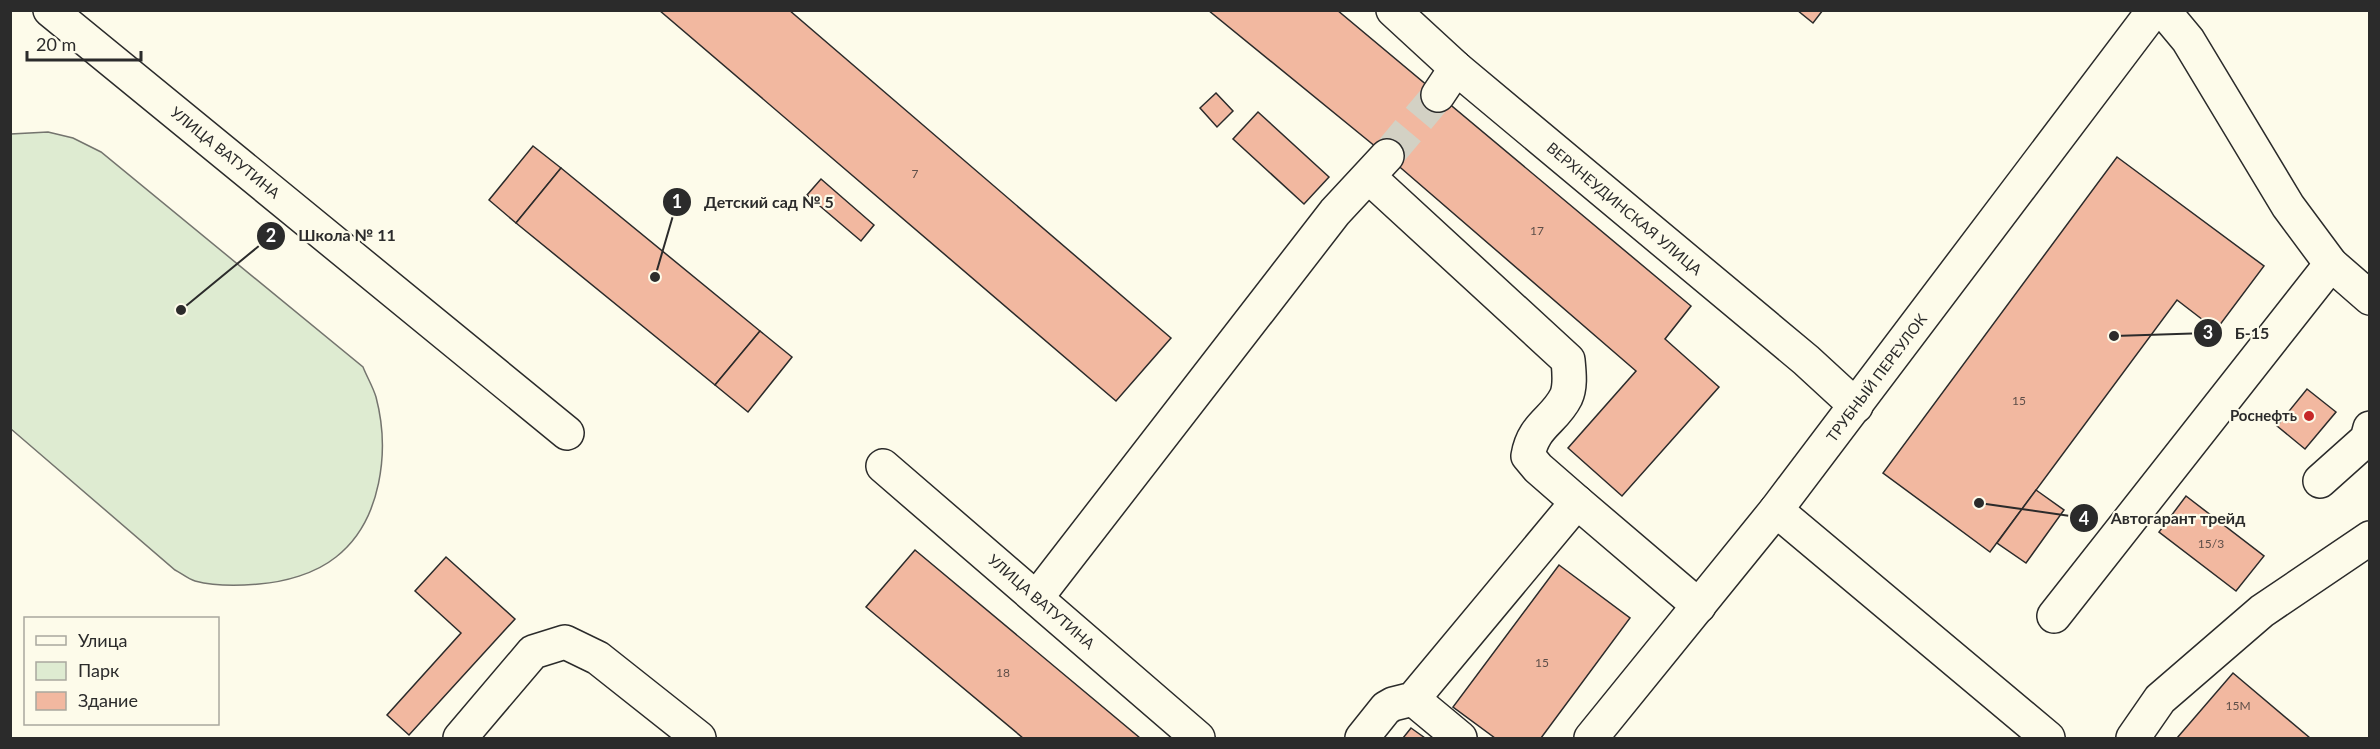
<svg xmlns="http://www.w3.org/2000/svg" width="2380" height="749" font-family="Lato,sans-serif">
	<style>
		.green { fill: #deebd1; stroke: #74746e; stroke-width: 1.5 }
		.building { fill: #f2b8a0; stroke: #2b2b2b; stroke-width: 1.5 }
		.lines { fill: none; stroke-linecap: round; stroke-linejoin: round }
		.minor-tunnel { stroke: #d3d1c4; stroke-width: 33; stroke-dasharray: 33 16; stroke-linecap: butt }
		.minor-casing { stroke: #2b2b2b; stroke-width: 36 }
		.minor { stroke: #fdfbea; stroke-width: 33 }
		.poi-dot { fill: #c62828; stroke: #fdfbea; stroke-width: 2 }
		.labels { text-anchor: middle; stroke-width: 4.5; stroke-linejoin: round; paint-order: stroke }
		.number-label { font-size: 12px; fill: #5d4e48 }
		.street-label { font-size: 15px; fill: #2b2b2b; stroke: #fdfbea }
		.poi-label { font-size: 15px; font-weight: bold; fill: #2b2b2b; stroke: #fdfbea; text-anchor: end }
		.leader { fill: none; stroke: #2b2b2b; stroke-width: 2 }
		.callout-dot { fill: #2b2b2b; stroke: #fdfbea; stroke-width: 2 }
		.mark-label { font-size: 18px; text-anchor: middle; font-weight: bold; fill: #fff }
		.callout-label { font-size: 16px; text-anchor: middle; font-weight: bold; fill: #2b2b2b; stroke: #fdfbea; stroke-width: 4.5; stroke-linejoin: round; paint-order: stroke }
	</style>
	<rect width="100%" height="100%" fill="#fdfbea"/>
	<path class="green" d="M48,132L73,138L101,152L363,367C367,377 373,387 376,397C390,450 382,521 336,557C315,574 284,582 259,584C239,586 214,586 195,581C188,579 181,573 175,570L11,429V134Z"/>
	<g class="building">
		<polygon points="659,10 789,10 1171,338 1116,401"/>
		<polygon points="1208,10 1337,10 1691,306 1665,339 1719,387 1622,496 1568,448 1636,371 1387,156"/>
		<polygon points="1797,10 1823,10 1813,23"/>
		<polygon points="1216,93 1233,111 1217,127 1200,108"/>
		<polygon points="1258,112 1329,177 1304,204 1233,139"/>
		<polygon points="533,146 561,168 516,223 489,200"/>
		<polygon points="2117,157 2264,266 2216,330 2177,300 1990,552 1883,473"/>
		<polygon points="561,168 760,331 715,385 516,223"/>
		<polygon points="821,179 874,225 861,241 807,195"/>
		<polygon points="760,331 792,357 748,412 715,385"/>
		<polygon points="2307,389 2336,412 2305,449 2277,426"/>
		<polygon points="2036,490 2064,510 2026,563 1997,543"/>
		<polygon points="2186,496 2264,556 2236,591 2159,532"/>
		<polygon points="915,550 1140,738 1023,738 866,607"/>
		<polygon points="446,557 515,619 409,735 387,715 461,633 415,591"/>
		<polygon points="1559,565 1630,618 1541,738 1495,738 1453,707"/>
		<polygon points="2233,673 2310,738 2177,738"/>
		<polygon points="1411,728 1425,738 1403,738"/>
	</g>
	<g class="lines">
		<polyline class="minor-tunnel" points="1387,156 1438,95"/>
		<g class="minor-casing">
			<g id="minor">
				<polyline points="50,10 567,433"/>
				<polyline points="1393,10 1456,68 1806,360 1856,406"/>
				<polyline points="2163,10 2188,40 2288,206 2331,264 2370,298"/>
				<polyline points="1438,95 1456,68"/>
				<path d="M1369,177L1568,360C1569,372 1571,386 1566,397C1554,421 1533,425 1528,456L1538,468L1577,502L1699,606"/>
				<polyline points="883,466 1198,738"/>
				<polyline points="2320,481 2367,439 2370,428"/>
				<polyline points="1776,510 2048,738"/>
				<polyline points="1037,597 1335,212 1387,156"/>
				<polyline points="2054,616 2331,264"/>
				<polyline points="1413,699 1460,738"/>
				<polyline points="460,738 533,652 565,642 598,658 699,738"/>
				<polyline points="1362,738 1386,708 1393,704 1413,699 1577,502"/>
				<polyline points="1591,738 1776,510 2154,10"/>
				<polyline points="2133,738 2160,699 2262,611 2370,538"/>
			</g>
		</g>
		<use href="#minor" class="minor"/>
	</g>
	<circle class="poi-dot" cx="2309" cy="416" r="6"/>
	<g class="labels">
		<g class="number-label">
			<text x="915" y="178">7</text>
			<text x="1537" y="235">17</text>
			<text x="2019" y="405">15</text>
			<text x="2211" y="548">15/3</text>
			<text x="1542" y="667">15</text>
			<text x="1003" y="677">18</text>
			<text x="2238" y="710">15М</text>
		</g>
		<g class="street-label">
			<text transform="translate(225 153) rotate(39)" y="5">УЛИЦА ВАТУТИНА</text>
			<text transform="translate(1624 209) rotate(40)" y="5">ВЕРХНЕУДИНСКАЯ УЛИЦА</text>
			<text transform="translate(1877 378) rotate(-53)" y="5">ТРУБНЫЙ ПЕРЕУЛОК</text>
			<text transform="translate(1041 602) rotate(41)" y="5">УЛИЦА ВАТУТИНА</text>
		</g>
		<g class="poi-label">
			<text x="2297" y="421">Роснефть</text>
		</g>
	</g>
	<path class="leader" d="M655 277L677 202M181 310L271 236M2114 336L2208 333M1979 503L2084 518"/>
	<g class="callout-dot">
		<circle cx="655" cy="277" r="6"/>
		<circle cx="181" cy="310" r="6"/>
		<circle cx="2114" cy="336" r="6"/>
		<circle cx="1979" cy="503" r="6"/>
		<circle cx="677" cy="202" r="15"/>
		<circle cx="271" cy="236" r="15"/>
		<circle cx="2208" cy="333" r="15"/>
		<circle cx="2084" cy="518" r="15"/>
	</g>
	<g class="mark-label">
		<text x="677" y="208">1</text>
		<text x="271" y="242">2</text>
		<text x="2208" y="339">3</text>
		<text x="2084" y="525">4</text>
	</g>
	<g class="callout-label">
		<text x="769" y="208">Детский сад № 5</text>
		<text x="347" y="241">Школа № 11</text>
		<text x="2252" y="339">Б-15</text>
		<text x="2178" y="524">Автогарант трейд</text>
	</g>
	<rect width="2380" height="749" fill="none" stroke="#2b2b2b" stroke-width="24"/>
	<rect x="24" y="617" width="195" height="108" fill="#fdfbea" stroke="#a9a89e" stroke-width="1.5"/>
	<rect x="36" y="636" width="30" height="9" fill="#fdfbea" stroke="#a9a89e" stroke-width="1.5"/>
	<text x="78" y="647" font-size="18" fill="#2b2b2b">Улица</text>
	<rect x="36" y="662" width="30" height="18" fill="#deebd1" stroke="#a9a89e" stroke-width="1.5"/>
	<text x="78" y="677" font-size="18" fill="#2b2b2b">Парк</text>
	<rect x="36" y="692" width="30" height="18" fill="#f2b8a0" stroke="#a9a89e" stroke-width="1.5"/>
	<text x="78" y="707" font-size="18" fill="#2b2b2b">Здание</text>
	<path d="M27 51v9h114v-9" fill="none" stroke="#2b2b2b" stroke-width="3"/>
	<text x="36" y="51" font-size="18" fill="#2b2b2b" stroke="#fdfbea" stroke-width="4.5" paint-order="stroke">20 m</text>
</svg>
